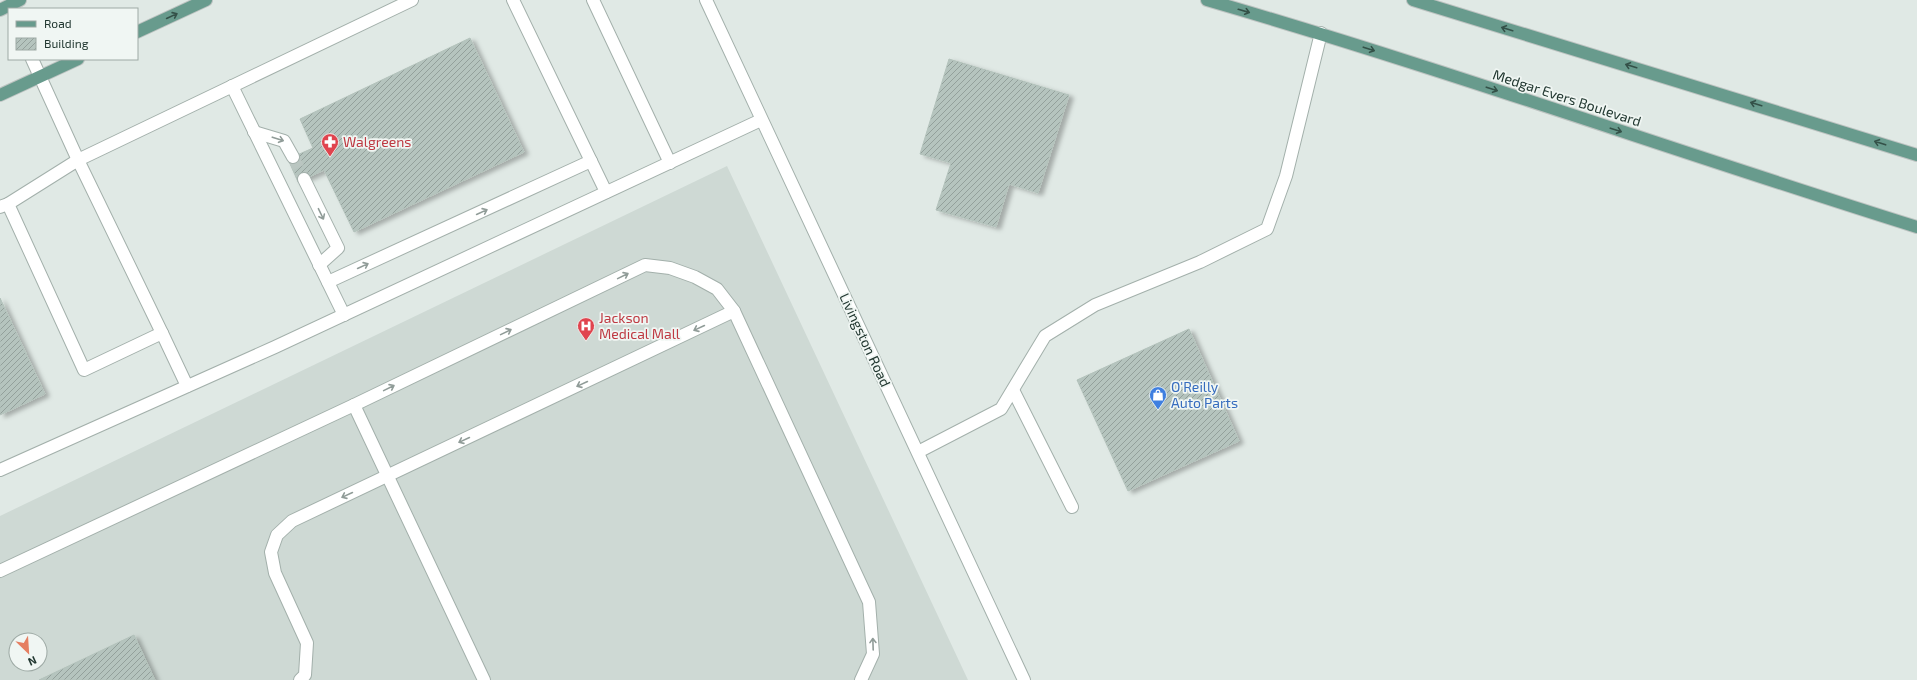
<svg xmlns="http://www.w3.org/2000/svg" width="1917" height="680" font-family="'Exo 2',sans-serif">
	<style>
		.built { fill: #ced9d4; fill-rule: evenodd }
		.building { fill: url(#building-hatch); stroke: #b3c2bb; filter: url(#shadow) }
		.lines { fill: none; stroke-linecap: round; stroke-linejoin: round }
		.minor-tunnel { stroke: #bac6c1; stroke-width: 12; stroke-dasharray: 12 6; stroke-linecap: butt }
		.minor-casing { stroke: #a3b0ab; stroke-width: 14 }
		.major-casing { stroke: #bdc3c1; stroke-width: 14 }
		.minor { stroke: #fff; stroke-width: 12 }
		.major { stroke: #689b8d; stroke-width: 12 }
		.oneway { stroke: #345148 }
		.oneway2 { stroke: #909c98 }
		.labels { text-anchor: middle; stroke-width: 3.5; stroke-linejoin: round; paint-order: stroke }
		.street-label { font-size: 14px; fill: #223831; stroke: #f0f6f3 }
		.health-label { font-size: 14px; fill: #be3a42; stroke: #f0f6f3; text-anchor: start }
		.shop-label { font-size: 14px; fill: #366cbe; stroke: #f0f6f3; text-anchor: start }
	</style>
	<defs>
		<pattern id="building-hatch" width="6" height="6" patternUnits="userSpaceOnUse"><rect width="6" height="6" fill="#b5c4be"/><path d="M-1 1l2-2M0 6l6-6M5 7l2-2" fill="none" stroke="#93a09b"/></pattern>
		<filter id="shadow"><feDropShadow dx="4.5" dy="2.5" stdDeviation="2" flood-color="#0004"/></filter>
	</defs>
	<rect width="100%" height="100%" fill="#e0e9e5"/>
	<path class="built" d="M727,166L968,680H0V516ZM16,640H40V664H16Z"/>
	<g class="building">
		<polygon points="470,38 524,152 354,232 324,170 298,182 288,159 313,148 300,119"/>
		<polygon points="949,59 1069,95 1038,193 1009,184 996,227 936,210 951,163 920,154"/>
		<polygon points="0,298 45,394 0,415"/>
		<polygon points="1189,329 1239,441 1128,491 1077,380"/>
		<polygon points="134,635 155,680 39,680"/>
	</g>
	<g class="lines">
		<polyline class="minor-tunnel" points="293,157 304,179"/>
		<g class="minor-casing">
			<g id="minor">
				<polyline points="513,0 606,192"/>
				<polyline points="593,0 670,163"/>
				<polyline points="706,0 1024,680"/>
				<polyline points="32,59 78,160 412,0"/>
				<polyline points="232,86 344,315"/>
				<polyline points="254,132 284,141 293,157"/>
				<polyline points="304,179 338,248 319,265"/>
				<polyline points="8,204 78,160 162,333"/>
				<polyline points="0,207 8,204 84,370 162,333 187,386"/>
				<polyline points="328,282 591,161"/>
				<polyline points="1013,390 1072,507"/>
				<polyline points="354,405 484,680"/>
				<polyline points="918,452 1001,409 1045,336 1095,305 1200,262 1267,229 1286,176 1321,33"/>
				<polyline points="0,470 275,347 761,120"/>
				<polyline points="0,571 354,405 645,265 670,268 695,277 717,289 734,311 869,602 873,654 861,680"/>
				<polyline points="300,680 305,675 307,643 275,573 271,552 277,535 292,521 734,311"/>
			</g>
		</g>
		<g class="major-casing">
			<g id="major">
				<path d="M1207,0C1445,69 1680,153 1917,227"/>
				<polyline points="1413,0 1917,155"/>
				<polyline points="0,10 20,0"/>
				<polyline points="137,32 206,0"/>
				<polyline points="0,95 78,59"/>
			</g>
		</g>
		<use href="#minor" class="minor"/>
		<use href="#major" class="major"/>
	</g>
	<defs><path id="oneway-shaft" d="M-6 0H5M1.5-3L5.5 0L1.5 3" fill="none" stroke-width="1.6" stroke-linecap="round" stroke-linejoin="round"/></defs>
	<g class="oneway">
		<use href="#oneway-shaft" transform="translate(1244 11) rotate(16)"/>
		<use href="#oneway-shaft" transform="translate(172 16) rotate(-25)"/>
		<use href="#oneway-shaft" transform="translate(1507 29) rotate(-163)"/>
		<use href="#oneway-shaft" transform="translate(1369 49) rotate(18)"/>
		<use href="#oneway-shaft" transform="translate(1631 66) rotate(-163)"/>
		<use href="#oneway-shaft" transform="translate(1492 89) rotate(18)"/>
		<use href="#oneway-shaft" transform="translate(1756 104) rotate(-163)"/>
		<use href="#oneway-shaft" transform="translate(1616 130) rotate(18)"/>
		<use href="#oneway-shaft" transform="translate(1880 143) rotate(-162)"/>
	</g>
	<g class="oneway2">
		<use href="#oneway-shaft" transform="translate(278 139) rotate(18)"/>
		<use href="#oneway-shaft" transform="translate(482 212) rotate(-25)"/>
		<use href="#oneway-shaft" transform="translate(321 214) rotate(64)"/>
		<use href="#oneway-shaft" transform="translate(363 266) rotate(-25)"/>
		<use href="#oneway-shaft" transform="translate(623 276) rotate(-26)"/>
		<use href="#oneway-shaft" transform="translate(699 328) rotate(155)"/>
		<use href="#oneway-shaft" transform="translate(506 332) rotate(-26)"/>
		<use href="#oneway-shaft" transform="translate(582 384) rotate(155)"/>
		<use href="#oneway-shaft" transform="translate(389 388) rotate(-26)"/>
		<use href="#oneway-shaft" transform="translate(464 440) rotate(155)"/>
		<use href="#oneway-shaft" transform="translate(347 495) rotate(155)"/>
		<use href="#oneway-shaft" transform="translate(873 644) rotate(-92)"/>
	</g>
	<defs>
		<g id="pharmacy-pin" transform="scale(0.9)"><path d="M0 17L-7.5 6A9.5 9.5 0 1 1 7.5 6Z" fill="#e0444e" stroke="#f0f6f3"/><path d="M-2-6h4v4h4v4h-4v4h-4v-4h-4v-4h4Z" fill="#fff"/></g>
		<g id="hospital-pin" transform="scale(0.9)"><path d="M0 17L-7.5 6A9.5 9.5 0 1 1 7.5 6Z" fill="#e0444e" stroke="#f0f6f3"/><path d="M-5-5h3v3.5h4V-5h3V5h-3V1.5h-4V5h-3Z" fill="#fff"/></g>
		<g id="shop-pin" transform="scale(0.9)"><path d="M0 17L-7.5 6A9.5 9.5 0 1 1 7.5 6Z" fill="#3f7fe0" stroke="#f0f6f3"/><path d="M-5-2.5h2.3a2.7 3.5 0 0 1 5.4 0H5L5.5 6h-11ZM-1.5-2.5h3a1.5 2.3 0 0 0-3 0Z" fill="#fff"/></g>
	</defs>
	<g fill-rule="evenodd">
		<use href="#pharmacy-pin" x="330" y="142"/>
		<use href="#hospital-pin" x="586" y="326"/>
		<use href="#shop-pin" x="1158" y="395"/>
	</g>
	<g class="labels">
		<g class="street-label">
			<text transform="translate(1567 98) rotate(18)" y="5">Medgar Evers Boulevard</text>
			<text transform="translate(865 340) rotate(65)" y="5">Livingston Road</text>
		</g>
		<g class="health-label">
			<text x="343" y="147">Walgreens</text>
			<text x="599" y="323">Jackson<tspan x="599" dy="16">Medical Mall</tspan></text>
		</g>
		<g class="shop-label">
			<text x="1171" y="392">O'Reilly<tspan x="1171" dy="16">Auto Parts</tspan></text>
		</g>
	</g>
	<rect x="8" y="8" width="130" height="52" fill="#f0f6f3" stroke="#9eaaa5"/>
	<rect x="16" y="21" width="20" height="6" fill="#689b8d" stroke="#9eaaa5"/>
	<text x="44" y="28" font-size="12" fill="#223831">Road</text>
	<rect x="16" y="38" width="20" height="12" fill="url(#building-hatch)" stroke="#9eaaa5"/>
	<text x="44" y="48" font-size="12" fill="#223831">Building</text>
	<g transform="translate(28 652) rotate(155)"><circle r="19" fill="#f0f6f3" stroke="#9eaaa5"/>
	<path d="M0-3L7 15L0 10L-7 15Z" fill="#e57f62"/>
	<text y="-6" font-size="11" font-weight="bold" text-anchor="middle" fill="#223831">N</text>
	</g>
</svg>
